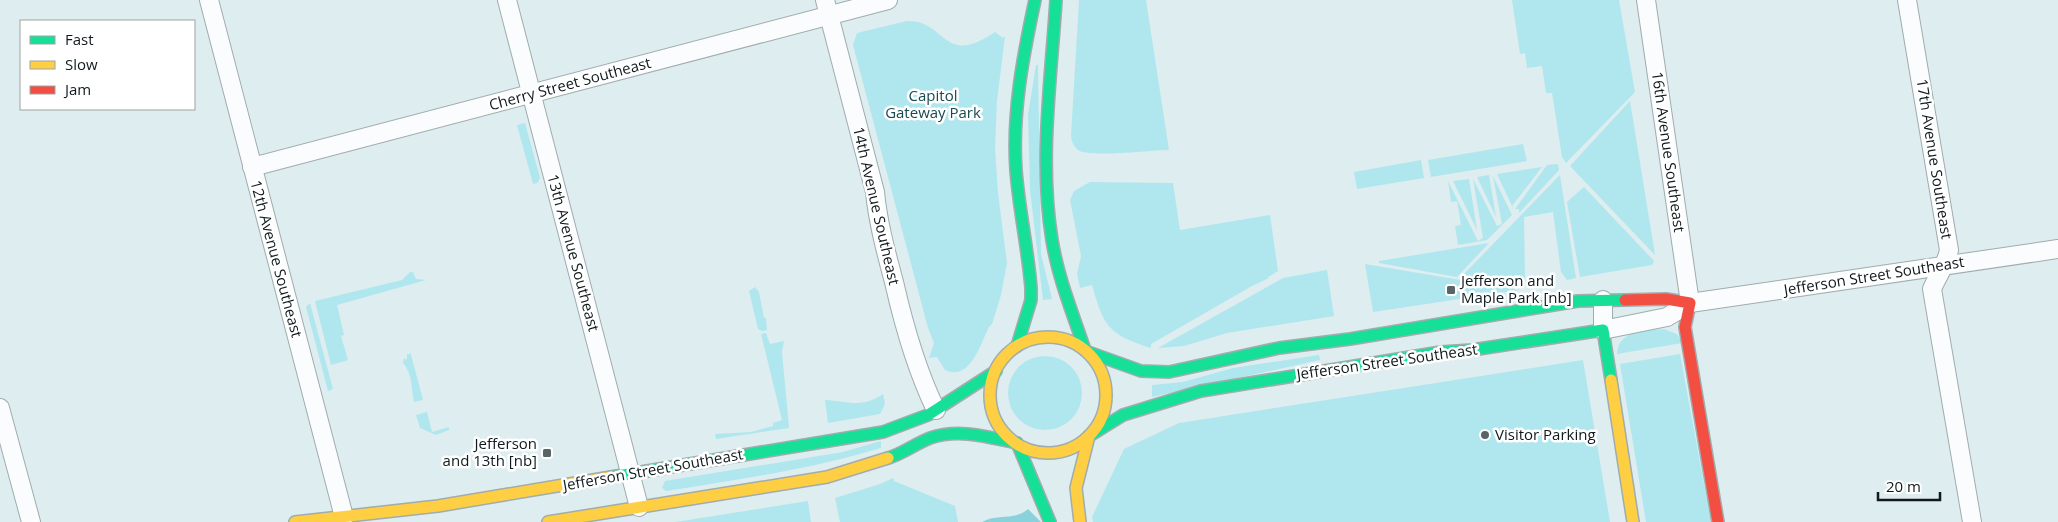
<svg xmlns="http://www.w3.org/2000/svg" width="2058" height="522" font-family="'Open Sans',sans-serif">
	<style>
		.green { fill: #b0e7ee }
		.forest { fill: #89d2db }
		.lines { fill: none; stroke-linecap: round; stroke-linejoin: round }
		.street-casing { stroke: #a0acad; stroke-width: 20 }
		.fast-casing { stroke: #a0acad; stroke-width: 14 }
		.slow-casing { stroke: #a0acad; stroke-width: 14 }
		.jam-casing { stroke: #a0acad; stroke-width: 14 }
		.street { stroke: #fafcfd; stroke-width: 18 }
		.fast { stroke: #16e098; stroke-width: 11 }
		.slow { stroke: #ffcf43; stroke-width: 11 }
		.jam { stroke: #f24e42; stroke-width: 11 }
		.poi-dot { fill: #586466; stroke: #fff; stroke-width: 2 }
		.labels { text-anchor: middle; stroke-width: 5; stroke-linejoin: round; paint-order: stroke }
		.street-label { font-size: 15px; fill: #101a1c; stroke: #fff }
		.park-label { font-size: 15px; fill: #174b51; stroke: #fff }
		.poi-label { font-size: 15px; fill: #101a1c; stroke: #fff; text-anchor: start }
	</style>
	<rect width="100%" height="100%" fill="#deedef"/>
	<g class="green">
		<path d="M1079,0H1146L1169,150C1153,150 1089,158 1078,150C1073,146 1072,141 1071,136Z"/>
		<polygon points="1512,0 1619,0 1635,92 1566,163 1562,157 1552,93 1546,93 1542,66 1527,68 1525,53 1520,54"/>
		<path d="M907,21C947,20 942,68 995,32L1003,38L1005,36L997,101L995,148L998,193L1007,263L1001,295L992,324L989,327C981,342 971,382 945,370L937,357L929,358L934,343L928,328L853,45L857,33Z"/>
		<polygon points="1036,65 1038,65 1041,254 1052,299 1043,300 1030,190 1028,115"/>
		<polygon points="1630,101 1655,255 1570,166"/>
		<polygon points="525,123 540,178 537,183 533,184 517,125"/>
		<polygon points="1523,144 1527,161 1431,177 1428,160"/>
		<polygon points="1421,160 1424,178 1357,189 1354,172"/>
		<polygon points="1558,164 1559,170 1519,213 1519,209 1515,209 1547,165"/>
		<polygon points="1542,167 1512,206 1497,174"/>
		<polygon points="1489,175 1496,217 1477,177"/>
		<polygon points="1560,175 1576,278 1567,280 1561,272 1553,212 1524,217 1525,281 1523,286 1463,275"/>
		<polygon points="1493,176 1512,215 1487,240 1458,245 1455,226 1461,225 1457,201 1451,202 1448,181 1478,241 1483,238 1473,179 1497,226 1502,224"/>
		<polygon points="1469,179 1477,230 1453,181"/>
		<path d="M1090,182L1173,183L1180,230L1270,215L1278,271L1267,278H1269L1252,286L1151,344V348C1108,334 1104,327 1092,285L1080,288L1077,274L1081,256L1070,200L1074,191Z"/>
		<polygon points="1584,187 1654,261 1652,265 1580,277 1567,202"/>
		<polygon points="1489,243 1457,277 1379,263 1379,261"/>
		<polygon points="1365,264 1520,290 1373,312"/>
		<polygon points="1327,270 1334,316 1227,333 1184,346 1158,348 1283,278"/>
		<polygon points="410,272 413,272 416,279 426,280 337,305 344,335 341,336 348,360 331,365 315,301 402,280"/>
		<polygon points="755,287 759,292 764,318 766,318 767,330 762,331 758,329 749,291"/>
		<polygon points="310,303 333,389 328,391 306,307"/>
		<path d="M1664,329L1677,334L1682,343L1617,354C1619,329 1645,331 1664,329Z"/>
		<polygon points="766,333 770,344 784,341 782,352 789,428 716,439 715,434 751,432 773,426 773,423 782,420 761,334"/>
		<path d="M410,351L423,400L414,402C411,389 413,374 403,363L404,358L407,360V354H410Z"/>
		<polygon points="1680,354 1711,522 1646,522 1620,364"/>
		<polygon points="1319,355 1320,360 1152,397 1152,385 1183,382 1233,368"/>
		<circle cx="1045" cy="393" r="37"/>
		<polygon points="1583,360 1610,522 1093,522 1092,517 1124,449 1179,423"/>
		<path d="M883,394L885,404L880,414L828,423L825,400C849,401 860,409 883,394Z"/>
		<polygon points="427,412 432,432 449,427 449,430 436,435 420,428 416,415"/>
		<path d="M881,441V448C810,469 738,480 666,491L662,488L665,481L843,452Z"/>
		<polygon points="893,478 894,481 955,506 958,522 840,522 835,498 880,484"/>
		<polygon points="808,501 811,522 674,522 682,521"/>
	</g>
	<path class="forest" d="M1028,509L1041,522H982C997,513 1015,521 1028,509Z"/>
	<g class="lines">
		<g class="street-casing">
			<g id="street">
				<polyline points="209,0 344,517"/>
				<polyline points="507,0 639,507"/>
				<path d="M825,0L875,192C878,223 886,252 894,282C904,326 916,369 936,410"/>
				<polyline points="1646,0 1690,303"/>
				<path d="M1907,0L1949,250C1946,265 1938,275 1932,289L1972,522"/>
				<polyline points="252,167 888,0"/>
				<polyline points="1603,300 1603,330 1667,317 1690,303 2058,249"/>
				<polyline points="0,408 31,522"/>
			</g>
		</g>
		<g class="fast-casing">
			<g id="fast">
				<path d="M1056,0C1051,80 1039,161 1052,240C1058,278 1073,314 1085,350"/>
				<path d="M1017,346L1031,300V288C1028,249 1019,210 1016,170C1012,113 1023,56 1035,0"/>
				<polyline points="1088,352 1141,371 1169,372 1279,348 1350,339 1578,301 1625,300"/>
				<polyline points="1089,436 1123,415 1201,391 1441,352 1472,350 1603,330 1611,380"/>
				<polyline points="1017,443 1050,522"/>
				<path d="M888,458C902,454 915,444 930,438C959,428 988,437 1017,443"/>
				<polyline points="611,477 883,432 928,415 996,371"/>
			</g>
		</g>
		<g class="slow-casing">
			<g id="slow">
				<circle cx="1048" cy="395" r="58"/>
				<polyline points="1611,380 1633,522"/>
				<polyline points="295,522 438,506 611,477"/>
				<polyline points="548,522 827,477 888,458"/>
				<polyline points="1080,522 1076,488 1089,436"/>
			</g>
		</g>
		<g class="jam-casing">
			<polyline id="jam" points="1625,300 1666,299 1690,303 1685,327 1718,522"/>
		</g>
		<use href="#street" class="street"/>
		<use href="#fast" class="fast"/>
		<use href="#slow" class="slow"/>
		<use href="#jam" class="jam"/>
	</g>
	<g class="poi-dot">
		<rect x="1446" y="285" width="10" height="10" rx="2.5"/>
		<circle cx="1485" cy="435" r="5"/>
		<rect x="542" y="448" width="10" height="10" rx="2.5"/>
	</g>
	<g class="labels">
		<g class="street-label">
			<text transform="translate(570 84) rotate(-15)" y="5">Cherry Street Southeast</text>
			<text transform="translate(1668 152) rotate(82)" y="5">16th Avenue Southeast</text>
			<text transform="translate(1934 159) rotate(81)" y="5">17th Avenue Southeast</text>
			<text transform="translate(876 206) rotate(77)" y="5">14th Avenue Southeast</text>
			<text transform="translate(573 253) rotate(75)" y="5">13th Avenue Southeast</text>
			<text transform="translate(276 259) rotate(75)" y="5">12th Avenue Southeast</text>
			<text transform="translate(1874 276) rotate(-9)" y="5">Jefferson Street Southeast</text>
			<text transform="translate(1387 362) rotate(-8)" y="5">Jefferson Street Southeast</text>
			<text transform="translate(653 470) rotate(-10)" y="5">Jefferson Street Southeast</text>
		</g>
		<g class="park-label">
			<text x="933" y="101">Capitol<tspan x="933" dy="17">Gateway Park</tspan></text>
		</g>
		<g class="poi-label">
			<text x="1461" y="286">Jefferson and<tspan x="1461" dy="17">Maple Park [nb]</tspan></text>
			<text x="1495" y="440">Visitor Parking</text>
			<text x="537" y="449" text-anchor="end">Jefferson<tspan x="537" dy="17">and 13th [nb]</tspan></text>
		</g>
	</g>
	<rect x="20" y="20" width="175" height="90" fill="#ffffff" stroke="#9fa3a4"/>
	<rect x="30" y="36" width="25" height="8" fill="#16e098" stroke="#9fa3a4"/>
	<text x="65" y="45" font-size="15" fill="#101a1c">Fast</text>
	<rect x="30" y="61" width="25" height="8" fill="#ffcf43" stroke="#9fa3a4"/>
	<text x="65" y="70" font-size="15" fill="#101a1c">Slow</text>
	<rect x="30" y="86" width="25" height="8" fill="#f24e42" stroke="#9fa3a4"/>
	<text x="65" y="95" font-size="15" fill="#101a1c">Jam</text>
	<path d="M1878 492v8h62v-8" fill="none" stroke="#101a1c" stroke-width="2.5"/>
	<text x="1886" y="492" font-size="15" fill="#101a1c" stroke="#ffffff" stroke-width="4" paint-order="stroke">20 m</text>
</svg>
